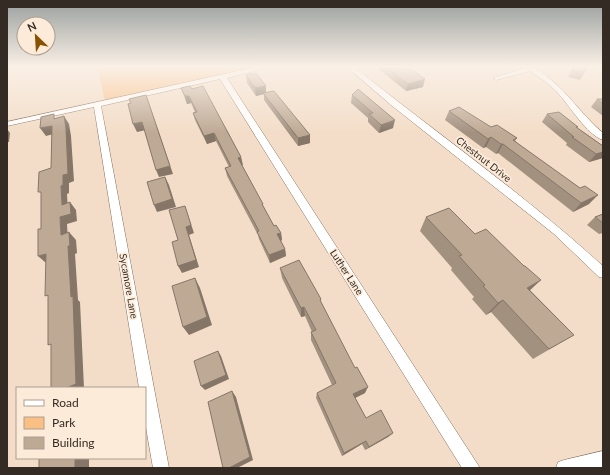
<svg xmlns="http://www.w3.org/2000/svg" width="610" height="475" font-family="Lato,sans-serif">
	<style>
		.green { fill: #f9bf85 }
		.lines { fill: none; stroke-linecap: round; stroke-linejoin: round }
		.minor-casing { stroke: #836f5c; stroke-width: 1 }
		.minor { fill: #fff; fill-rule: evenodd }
		.wall { fill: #a39180 }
		.shaded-wall { fill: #857668 }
		.building { fill: #bea995; stroke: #857668 }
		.labels { text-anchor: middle; stroke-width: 3.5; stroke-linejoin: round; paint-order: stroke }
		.street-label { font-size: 10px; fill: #342c24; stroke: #fdebda }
	</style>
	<rect width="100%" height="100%" fill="#f3ddc8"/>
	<polygon class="green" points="97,66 266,66 105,101"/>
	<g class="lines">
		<g class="minor-casing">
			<g id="minor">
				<polygon points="261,66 273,66 227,78 480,468 462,468 220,79 101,106 169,468 153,468 145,422 145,388 139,388 94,107 7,126 7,122"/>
				<path d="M346,66H353C436,133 524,194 603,266V278L599,277L554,234L391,105Z"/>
				<path d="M523,66L536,67V69C564,85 579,113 603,133V140C587,135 569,105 557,92C549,84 540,77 530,71L496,80L493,78L525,68Z"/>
				<polygon points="603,451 603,467 556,468 558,462 564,460"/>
			</g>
		</g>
		<use href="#minor" class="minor"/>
	</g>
	<g class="wall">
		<polygon points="375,66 407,66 423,87 406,91"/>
		<polygon points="573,66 587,66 585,72 580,80 568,77"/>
		<polygon points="246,75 266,92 310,143 298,146 264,100 264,94 256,96 247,83"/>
		<polygon points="181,88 192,89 241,157 242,165 264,208 274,226 281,233 282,240 281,241 285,249 286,256 270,263 259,239 258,235 227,176 225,168 229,167 216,141 207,144 195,120 193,113 195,112 191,103 187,104"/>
		<polygon points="352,95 393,128 379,133 368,122 368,118 351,103"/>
		<polygon points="597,99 603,99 603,116 591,107"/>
		<polygon points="449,111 517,138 515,141 589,204 573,212 498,153 496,154 486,147 483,148 445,120"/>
		<polygon points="547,114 577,128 603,146 603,158 589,162 566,145 567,143 542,122"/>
		<polygon points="603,214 603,233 599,234 587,225 595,217"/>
		<polygon points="426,217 530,290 574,335 533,359 491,312 486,315 472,299 474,297 451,270 452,268 420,231"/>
		<polygon points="280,268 321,299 321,303 365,393 355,398 366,418 393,433 388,437 365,450 362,444 342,456 316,398 317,393 332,385 311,340 311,332 312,332 305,316 301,317 282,278"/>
	</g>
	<g class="shaded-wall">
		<polygon points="425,79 423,87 406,91 408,84"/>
		<polygon points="266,86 266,93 263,93 264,94 256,96 255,88"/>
		<polygon points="146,95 173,174 159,177 156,170"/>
		<polygon points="185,96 189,96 191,103 187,104"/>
		<polygon points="64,116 69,124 71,136 74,181 69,183 69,193 67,194 68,212 62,205 61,186 63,175"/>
		<polygon points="395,120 393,128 379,133 381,125"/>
		<polygon points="142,122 146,130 137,132 133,124"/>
		<polygon points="52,126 57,133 46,136 40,128"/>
		<polygon points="7,129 10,133 9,142 7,142"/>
		<polygon points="214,133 216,141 207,144 204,136"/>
		<polygon points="310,135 310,143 298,146 298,138"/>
		<polygon points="491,137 486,147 483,148 488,139"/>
		<polygon points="501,144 503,144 498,153 496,154"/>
		<polygon points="603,152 603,158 589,162 596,154"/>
		<polygon points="241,157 243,165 240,166 238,158"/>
		<polygon points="165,177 169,185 176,207 157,212 154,205"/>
		<polygon points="598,195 589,204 573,212 581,203"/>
		<polygon points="70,202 76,210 77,221 67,224 68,242 61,235 60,217"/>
		<polygon points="185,206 194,233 189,235 199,267 182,273 178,266 186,227"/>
		<polygon points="69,232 76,240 77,253 75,254 78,300 80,302 84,388 66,388 68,246"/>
		<polygon points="281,233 282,240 278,242 277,234"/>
		<polygon points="285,249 286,256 270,263 269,255"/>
		<polygon points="46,254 46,263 38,256"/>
		<polygon points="195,278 200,288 212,325 189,335 183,327"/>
		<polygon points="541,280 527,293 527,288"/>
		<polygon points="503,300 491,312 486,315 498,303"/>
		<polygon points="304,307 305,316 301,317 301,308"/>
		<polygon points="218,351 221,356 229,379 205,390 201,386"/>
		<polygon points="368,387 365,393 351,400 353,394"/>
		<polygon points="232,391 236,397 253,460 237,468 229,468"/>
		<polygon points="393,433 388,437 365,450 369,447"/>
		<polygon points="366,441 362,444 342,456 344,453"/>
		<rect x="75" y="458" width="14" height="10"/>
	</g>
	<g class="building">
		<polygon points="385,66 407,66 425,79 408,84"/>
		<polygon points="574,66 587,66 585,72 573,70"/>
		<polygon points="256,73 266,86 255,88 246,75"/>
		<polygon points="190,86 192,89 203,86 241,157 238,158 263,204 262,204 274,226 276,225 281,233 277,234 285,249 269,255 257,232 259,231 225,168 231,166 214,133 204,136 193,113 197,112 189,96 185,96 181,88"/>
		<polygon points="358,89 395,120 381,125 369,114 373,113 352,95"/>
		<polygon points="274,91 310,135 298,138 263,93"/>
		<polygon points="146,95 170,166 156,170 142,122 133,124 128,104 131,103 129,99"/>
		<polygon points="597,99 603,99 603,104"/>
		<polygon points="459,107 491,127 497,125 517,138 513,140 580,188 585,186 598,195 581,203 503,144 501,144 491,137 488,139 449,111"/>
		<polygon points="559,112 578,127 576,127 603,146 603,152 596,154 572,137 574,137 547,114"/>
		<polygon points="54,114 54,119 64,116 66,128 68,174 63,175 63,185 61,186 62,205 70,202 71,214 60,217 61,235 69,232 70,246 68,246 71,297 73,296 76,384 66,388 51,388 51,344 48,345 48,295 45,296 46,254 38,256 38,229 41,229 41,192 38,192 39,172 51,168 52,126 40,128 41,117"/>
		<polygon points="165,177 172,199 154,205 147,182"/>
		<polygon points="185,206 191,225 186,227 196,260 178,266 172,242 178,240 169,210"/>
		<polygon points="449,208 475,234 486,229 524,266 525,266 541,280 527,288 574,335 549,349 503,300 498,303 483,286 485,285 459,256 462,255 426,217"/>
		<polygon points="603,214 603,223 595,217"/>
		<polygon points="299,260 321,299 320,300 355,368 357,367 368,387 353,394 366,418 381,410 393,433 369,447 366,441 344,453 317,393 336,383 311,332 316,330 304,307 301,308 280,268"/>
		<polygon points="195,278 207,317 183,327 172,286"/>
		<polygon points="218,351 226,375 201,386 194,361"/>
		<polygon points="232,391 250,457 229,468 223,468 208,402"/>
		<rect x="39" y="458" width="36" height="10"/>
	</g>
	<linearGradient id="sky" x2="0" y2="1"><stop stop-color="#999f9e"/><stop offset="0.5" stop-color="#faf0e6"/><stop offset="1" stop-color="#faf0e6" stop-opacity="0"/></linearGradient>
	<rect width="610" height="133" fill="url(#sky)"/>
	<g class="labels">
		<g class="street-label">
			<text transform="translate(484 159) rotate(38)" y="4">Chestnut Drive</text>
			<text transform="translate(347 272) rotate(57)" y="4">Luther Lane</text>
			<text transform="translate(129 286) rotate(80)" y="4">Sycamore Lane</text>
		</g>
	</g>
	<rect width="610" height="475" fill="none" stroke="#342c24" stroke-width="16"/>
	<rect x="16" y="387" width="130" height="72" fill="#fdebda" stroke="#ad9f91"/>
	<rect x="24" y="400" width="20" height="6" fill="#ffffff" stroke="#ad9f91"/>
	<text x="52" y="407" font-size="12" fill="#342c24">Road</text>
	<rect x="24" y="417" width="20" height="12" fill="#f9bf85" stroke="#ad9f91"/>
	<text x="52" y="427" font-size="12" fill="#342c24">Park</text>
	<rect x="24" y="437" width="20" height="12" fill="#bea995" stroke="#ad9f91"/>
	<text x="52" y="447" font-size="12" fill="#342c24">Building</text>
	<g transform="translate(36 36) rotate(335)"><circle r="19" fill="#fdebda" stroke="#ad9f91"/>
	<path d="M0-3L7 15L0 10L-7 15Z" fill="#895202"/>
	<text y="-6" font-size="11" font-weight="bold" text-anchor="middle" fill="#342c24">N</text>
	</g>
</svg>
